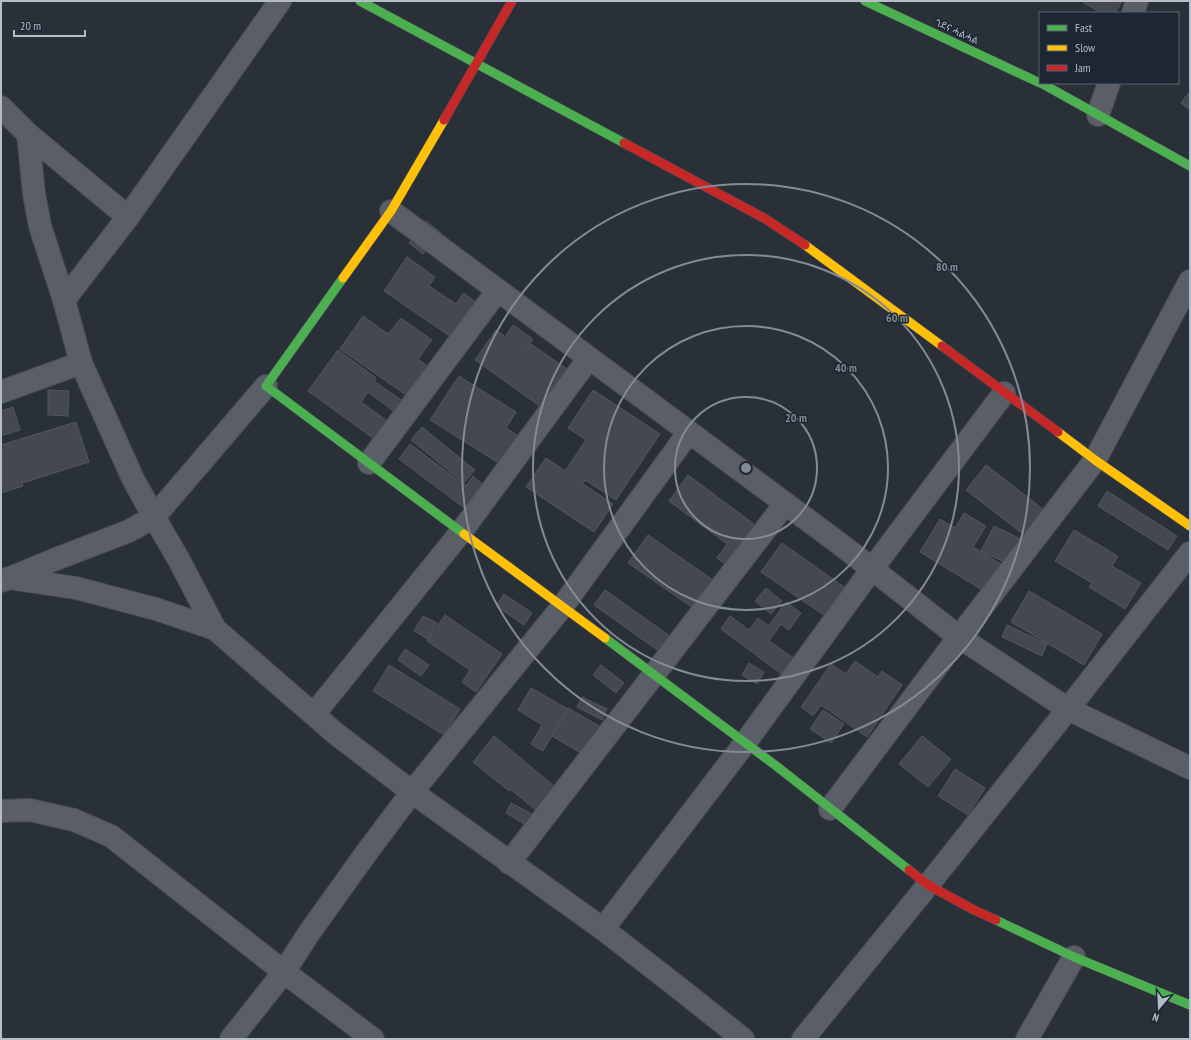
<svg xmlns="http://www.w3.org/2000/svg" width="1191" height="1040" font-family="'PT Sans Narrow','Noto Sans Ethiopic',sans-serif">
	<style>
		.building { fill: #444950; stroke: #52575f }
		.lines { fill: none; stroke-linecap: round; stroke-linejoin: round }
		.street-casing { stroke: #484c53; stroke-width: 24 }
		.fast-casing { stroke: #484c53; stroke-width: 10 }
		.slow-casing { stroke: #484c53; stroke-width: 10 }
		.jam-casing { stroke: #484c53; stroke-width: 10 }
		.street { stroke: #5a5e66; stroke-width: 22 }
		.fast { stroke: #4caf50; stroke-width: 9 }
		.slow { stroke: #ffc107; stroke-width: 9 }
		.jam { stroke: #c62828; stroke-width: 9 }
		.ring { fill: none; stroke: #848b96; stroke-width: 2 }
		.labels { text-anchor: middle; stroke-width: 3; stroke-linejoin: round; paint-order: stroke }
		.street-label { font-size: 10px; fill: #b4bcc9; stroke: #1d2633 }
		.centre { fill: #848b96; stroke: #1d2633; stroke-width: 2 }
		.ring-label { font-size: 12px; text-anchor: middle; font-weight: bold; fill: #848b96; stroke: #1d2633; stroke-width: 3; stroke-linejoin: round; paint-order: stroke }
	</style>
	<rect width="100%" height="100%" fill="#2a3038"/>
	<g class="building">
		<polygon points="1085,1 1122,1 1115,13 1102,13 1084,3"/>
		<polygon points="1190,91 1190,110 1181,103"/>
		<polygon points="426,221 441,233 423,254 409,243"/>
		<polygon points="407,257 435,277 429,286 456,304 464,293 478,304 454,339 384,291"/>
		<polygon points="363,316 388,334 401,318 432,340 418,359 430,368 409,397 340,349"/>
		<polygon points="513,325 533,339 526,349 506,335"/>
		<polygon points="496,330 526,351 531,344 571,372 544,409 475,360"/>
		<polygon points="338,350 376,378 374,381 404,402 396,413 368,392 361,402 390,423 377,441 308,391"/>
		<polygon points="459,376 516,412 506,428 520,437 502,465 430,420"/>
		<polygon points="48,390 69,391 68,416 48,415"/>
		<polygon points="593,390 660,434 616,500 585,480 583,484 613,504 594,532 526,487 546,458 565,471 586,440 568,428"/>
		<polygon points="13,407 20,430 1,436 1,411"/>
		<polygon points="76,422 89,462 22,483 23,486 1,493 1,445"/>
		<polygon points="422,427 475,470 464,483 411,440"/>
		<polygon points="410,444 466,486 473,476 485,486 467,510 399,459"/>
		<polygon points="986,465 1052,516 1032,541 966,490"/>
		<polygon points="688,475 758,527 728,566 717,558 727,544 669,501"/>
		<polygon points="1107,491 1177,536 1168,550 1098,506"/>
		<polygon points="964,513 986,526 973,547 1009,569 992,596 920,552 940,519 955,528"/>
		<polygon points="994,526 1027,542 1015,567 981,551"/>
		<polygon points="1074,530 1118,556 1112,566 1141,583 1125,609 1089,587 1092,583 1055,561"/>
		<polygon points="648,535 716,582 696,610 628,563"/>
		<polygon points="782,543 851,592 831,620 761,572"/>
		<polygon points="766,588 782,601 771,614 755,601"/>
		<polygon points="605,590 674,639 663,654 594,605"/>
		<polygon points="1029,591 1102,634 1084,665 1011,622"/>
		<polygon points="504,594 532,613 524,625 496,606"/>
		<polygon points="786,602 801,613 789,630 781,624 769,641 799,662 787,678 721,629 730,616 749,630 758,618 769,626"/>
		<polygon points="445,615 502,654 476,692 462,682 470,670 427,641"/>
		<polygon points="423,616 437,623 428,639 414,631"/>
		<polygon points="1007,625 1047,644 1042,656 1002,637"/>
		<polygon points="405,649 429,665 421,676 398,660"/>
		<polygon points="855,661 878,677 882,671 902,685 867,737 821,705 813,716 801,707 831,664 846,674"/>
		<polygon points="749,663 764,672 757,684 742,675"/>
		<polygon points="389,665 460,709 444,735 373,691"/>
		<polygon points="601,665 624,683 616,693 593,675"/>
		<polygon points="531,688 568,709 543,751 531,744 542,725 518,710"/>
		<polygon points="582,697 607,709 602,720 577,707"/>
		<polygon points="568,708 604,729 588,757 552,736"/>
		<polygon points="823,710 844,724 831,743 810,729"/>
		<polygon points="494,736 561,792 542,815 510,789 509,791 473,762"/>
		<polygon points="922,736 951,759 928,787 899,764"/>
		<polygon points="955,769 985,788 968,815 938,796"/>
		<polygon points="511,803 532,814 526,825 506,813"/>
	</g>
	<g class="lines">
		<g class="street-casing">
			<g id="street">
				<polyline points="1133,13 1137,1"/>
				<polyline points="1,107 28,134 128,217"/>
				<polyline points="1098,115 1109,83"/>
				<polyline points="28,134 34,194 40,226 64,300"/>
				<polyline points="391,211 844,547 959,637 1068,709 1190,768"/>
				<polyline points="1,392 81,363"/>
				<polyline points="369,463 498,290"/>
				<polyline points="10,578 56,559 129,531 154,517 133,479 81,363 64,300 128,217 280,1"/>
				<polyline points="1,581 9,578 76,588 156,609 215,629 335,733 412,792 603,929 684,992 743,1039"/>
				<polyline points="215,629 179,560 154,517 266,386"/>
				<polyline points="314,714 461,532 589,358"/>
				<polyline points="830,809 959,637 1095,460 1190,281"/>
				<polyline points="1,811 30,810 74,820 111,836 284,972 373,1039"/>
				<polyline points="509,863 785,504"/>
				<polyline points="603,929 745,743 872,569 1004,393"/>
				<polyline points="231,1039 284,972 309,933 367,852 412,792 562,607 689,432"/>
				<polyline points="803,1039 928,885 1068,709 1190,553"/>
				<polyline points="1027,1039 1074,957"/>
			</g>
		</g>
		<g class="fast-casing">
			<g id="fast">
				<polyline points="360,1 624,143"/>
				<polyline points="865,1 1040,83"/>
				<polyline points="1041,83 1190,166"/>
				<polyline points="343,278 266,386 464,534"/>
				<polyline points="605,638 775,765 909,870"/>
				<polyline points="996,920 1074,957 1190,1005"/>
			</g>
		</g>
		<g class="slow-casing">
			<g id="slow">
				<polyline points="805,245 942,346"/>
				<polyline points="343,278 391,211 444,120"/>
				<polyline points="1058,432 1095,460 1190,526"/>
				<polyline points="464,534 605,638"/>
			</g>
		</g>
		<g class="jam-casing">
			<g id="jam">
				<polyline points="444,120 512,1"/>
				<polyline points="624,143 764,218 805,245"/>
				<polyline points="942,346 1058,432"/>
				<polyline points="909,870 928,885 974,910 996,920"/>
			</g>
		</g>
		<use href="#street" class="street"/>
		<use href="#fast" class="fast"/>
		<use href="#slow" class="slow"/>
		<use href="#jam" class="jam"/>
	</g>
	<g class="ring">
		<circle cx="746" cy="468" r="71"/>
		<circle cx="746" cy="468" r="142"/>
		<circle cx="746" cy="468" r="213"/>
		<circle cx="746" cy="468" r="284"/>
	</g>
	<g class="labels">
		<g class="street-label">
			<text transform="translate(957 31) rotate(25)" y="4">ጎደና ሓልሓል</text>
		</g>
	</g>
	<circle cx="746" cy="468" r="6" class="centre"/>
	<g class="ring-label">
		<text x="947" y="271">80 m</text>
		<text x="897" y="322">60 m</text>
		<text x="846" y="372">40 m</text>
		<text x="796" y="422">20 m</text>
	</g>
	<rect width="1191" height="1040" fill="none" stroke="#b4bcc9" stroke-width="4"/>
	<rect x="1039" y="12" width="140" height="72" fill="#1d2633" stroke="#59626f"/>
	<rect x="1047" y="25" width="20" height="6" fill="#4caf50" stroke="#59626f"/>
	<text x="1075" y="32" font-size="12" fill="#b4bcc9">Fast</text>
	<rect x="1047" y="45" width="20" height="6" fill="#ffc107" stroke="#59626f"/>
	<text x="1075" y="52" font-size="12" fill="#b4bcc9">Slow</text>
	<rect x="1047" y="65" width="20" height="6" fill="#c62828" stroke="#59626f"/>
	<text x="1075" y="72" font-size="12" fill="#b4bcc9">Jam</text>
	<g transform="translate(1159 1008) rotate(199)" stroke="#1d2633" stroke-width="3" paint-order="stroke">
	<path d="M0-3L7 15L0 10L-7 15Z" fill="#b4bcc9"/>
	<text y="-6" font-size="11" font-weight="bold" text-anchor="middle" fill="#b4bcc9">N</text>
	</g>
	<path d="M14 30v6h71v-6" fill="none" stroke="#b4bcc9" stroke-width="2"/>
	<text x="20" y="30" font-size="12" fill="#b4bcc9" stroke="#1d2633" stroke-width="3" paint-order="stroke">20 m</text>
</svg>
